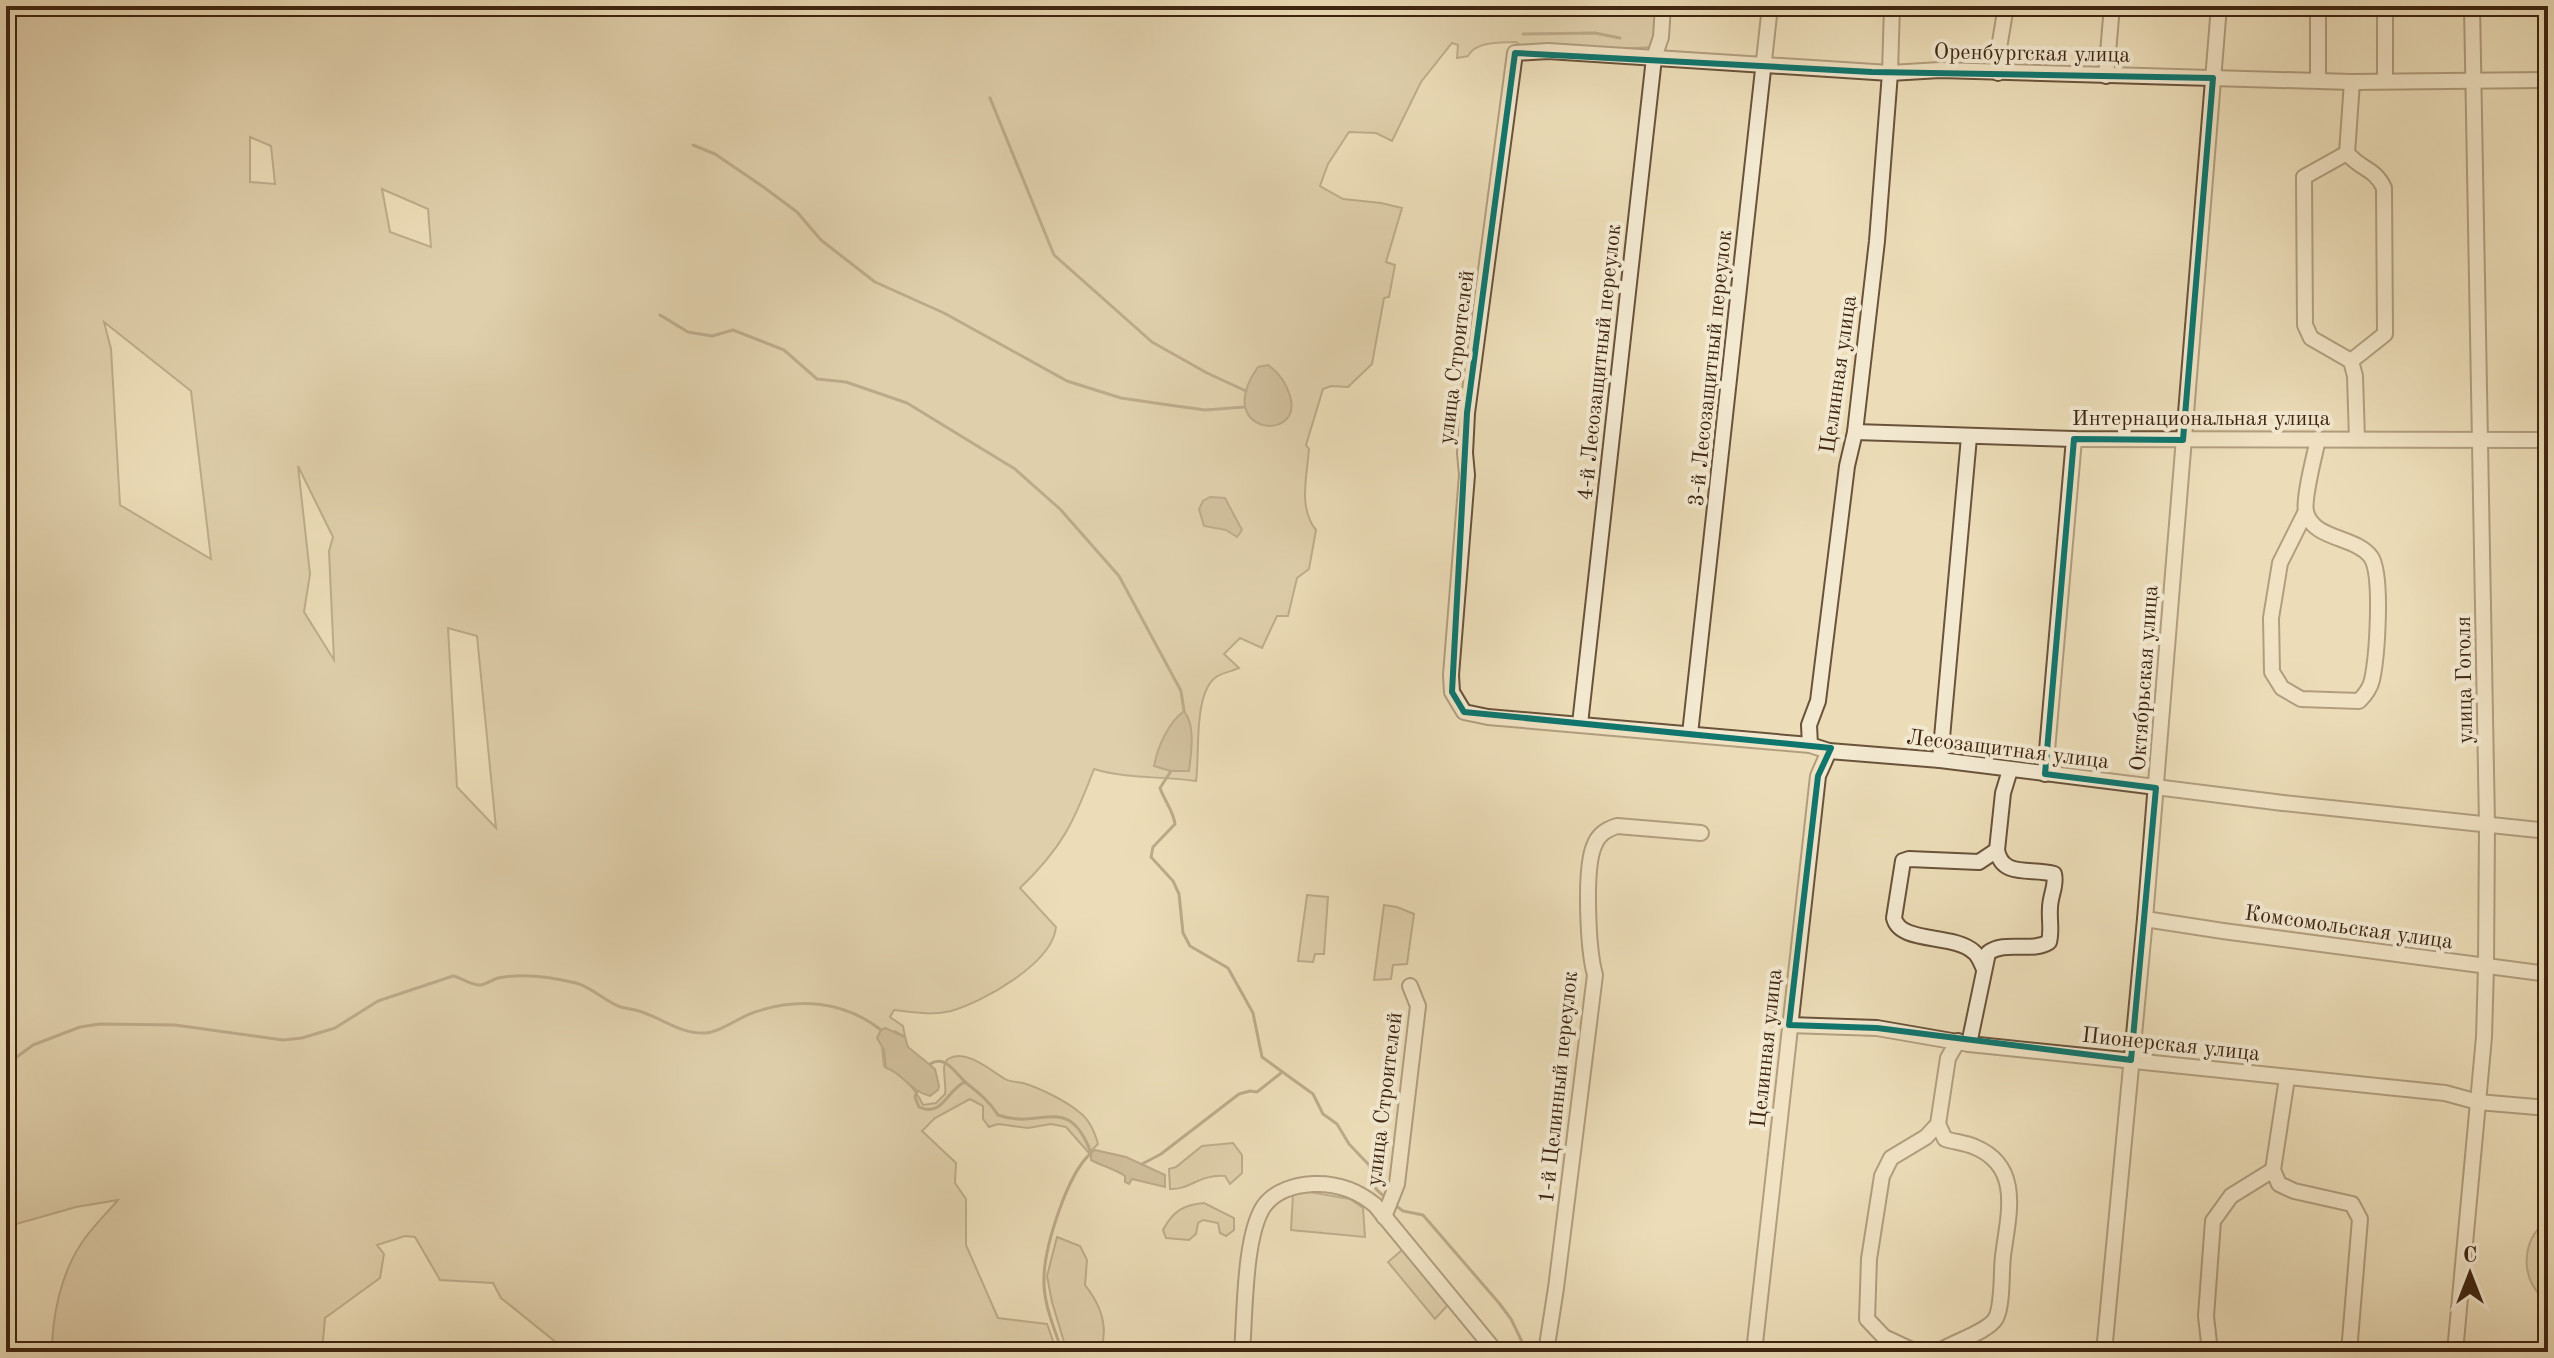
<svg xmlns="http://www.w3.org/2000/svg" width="2554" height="1358" font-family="'Old Standard TT',serif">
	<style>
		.green { fill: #cebe9b; stroke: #867256; stroke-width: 2; fill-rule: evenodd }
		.water { fill: #b19e7f; stroke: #836e53; stroke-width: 2 }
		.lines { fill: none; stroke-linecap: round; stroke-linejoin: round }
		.stream { stroke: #836e53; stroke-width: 3 }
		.minor-casing { stroke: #6a533a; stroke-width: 18 }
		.minor { stroke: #f3e9d1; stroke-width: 14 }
		.marked { fill: none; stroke: #0f766e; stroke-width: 6; stroke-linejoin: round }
		.labels { text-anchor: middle; stroke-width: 8; stroke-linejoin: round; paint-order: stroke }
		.street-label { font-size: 22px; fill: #3e2510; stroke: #f3e9d1 }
	</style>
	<rect width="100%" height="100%" fill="#ecddb8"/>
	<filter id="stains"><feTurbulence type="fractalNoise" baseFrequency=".0025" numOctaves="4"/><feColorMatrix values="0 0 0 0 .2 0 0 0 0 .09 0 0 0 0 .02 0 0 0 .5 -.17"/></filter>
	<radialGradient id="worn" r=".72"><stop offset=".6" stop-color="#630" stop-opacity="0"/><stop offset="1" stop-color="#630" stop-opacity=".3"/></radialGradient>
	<g class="green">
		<path d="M6,6H1668L1666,45C1618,53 1570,44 1521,46L1516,42C1500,43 1476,41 1468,56L1457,58L1458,45L1452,43L1421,82L1392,141L1376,133L1349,132L1328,164L1320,186L1343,199L1381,203L1402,208L1386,262L1395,265L1389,297L1384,298L1372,364L1348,387L1331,386L1323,389L1306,445L1309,449C1307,476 1298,508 1316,530L1309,569L1297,578L1288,616H1277L1262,648L1240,638L1224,654L1239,668C1232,671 1222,673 1216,677C1193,694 1200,754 1196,781C1161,776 1127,779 1094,769C1074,822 1062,848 1020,888L1056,927C1053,963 983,1002 951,1011C932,1016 912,1012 894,1010L890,1017L903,1026L905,1037L895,1031L882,1045L884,1066C901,1073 915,1088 923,1105L936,1103L945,1094C947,1084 940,1064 948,1059C966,1048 991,1071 1005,1079C1010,1082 1018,1082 1023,1083C1040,1088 1066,1101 1079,1112C1089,1119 1095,1133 1098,1144L1089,1153L1066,1127L1051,1124L1028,1128L998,1124L989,1127L983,1119V1106L970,1099L935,1118L922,1131L956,1163L955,1183L966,1199V1245L998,1318L1047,1324L1057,1352H568L501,1298L493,1283L440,1280L415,1237L405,1236L377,1245L384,1254L380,1278L325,1318L322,1352H52C52,1316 61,1274 81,1244C91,1228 106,1214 118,1200L76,1207L6,1227ZM250,137L271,146L275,184L250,182ZM382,189L428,209L431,247L390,232ZM104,322L191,391L211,559L120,505L111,349ZM298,466L333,537L329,551L334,660L304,612L310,574ZM448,628L477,636L496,828L457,787Z"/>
		<polygon points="1307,895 1328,897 1324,954 1315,954 1313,962 1298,961"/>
		<polygon points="1384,905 1397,907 1414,914 1407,964 1393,965 1391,979 1374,980"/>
		<path d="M1233,1143L1242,1155V1173L1230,1184L1225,1176C1199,1174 1190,1190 1170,1189L1169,1169L1176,1167L1202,1146Z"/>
		<polygon points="1309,1192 1350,1199 1363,1208 1365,1237 1291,1230 1293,1193"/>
		<path d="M1204,1203L1234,1218V1230L1226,1236L1220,1233L1218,1223L1203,1220L1198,1223L1196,1234L1189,1240L1166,1238L1163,1230C1173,1211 1183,1205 1204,1203Z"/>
		<path d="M2548,1221V1301C2519,1284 2520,1237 2548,1221Z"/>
		<path d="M1057,1237L1080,1246L1087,1260L1085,1285C1100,1304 1109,1325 1101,1349L1064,1342L1052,1302L1047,1276Z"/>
		<polygon points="1402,1250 1435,1286 1448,1305 1435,1319 1388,1262"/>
	</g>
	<g class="water">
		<path d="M1268,365C1279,373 1286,382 1290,396C1304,444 1211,434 1258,367Z"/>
		<polygon points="1210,497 1225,498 1242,530 1237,537 1226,530 1204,526 1199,509 1203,501"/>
		<path d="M1184,711C1196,726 1191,753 1189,771H1171L1154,766C1158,746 1168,723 1184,711Z"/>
		<path d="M885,1028L905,1037L908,1047L935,1069L939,1086L938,1090L930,1096C909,1091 902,1072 886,1068L884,1050L877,1038L881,1030Z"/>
		<path d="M1095,1150L1126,1157L1165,1175V1187L1132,1179L1129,1184L1125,1182V1176C1115,1169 1102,1166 1091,1160V1153Z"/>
	</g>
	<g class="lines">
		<g class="stream">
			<polyline points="1523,34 1595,33 1620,38"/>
			<polyline points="990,98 1054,255 1152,342 1207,373 1246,391"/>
			<polyline points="693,145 715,154 762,186 797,212 821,240 875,282 944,313 1067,381 1121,398 1162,404 1205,410 1244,407"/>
			<polyline points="660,315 688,332 712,336 733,330 784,350 817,379 846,382 907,403 1015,469 1060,509 1119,576 1181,691 1184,711"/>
			<path d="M1171,771L1160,788C1165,802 1173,810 1175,824L1153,847L1151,857L1173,881L1179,894L1183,933L1190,946L1228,968L1253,1013L1262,1057L1313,1094L1323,1114L1337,1124L1349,1144L1369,1165C1374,1183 1369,1186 1388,1199"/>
			<path d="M930,1064C946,1054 956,1074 966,1083C979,1093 989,1101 998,1115C1041,1131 1068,1091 1091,1153C1067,1174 1044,1248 1044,1279C1043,1304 1055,1329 1062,1352"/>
			<path d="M6,1065L33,1045L80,1027L100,1024L175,1025L283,1040L302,1038L335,1028L378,1001L453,976C463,978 471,986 481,985C486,984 492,980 498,978C523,973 551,977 576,983C591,987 604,1000 618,1006C626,1009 634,1009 642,1012C663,1019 681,1034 705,1033C721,1032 739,1017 755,1012C799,997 844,1001 881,1030"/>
			<path d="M917,1092L915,1097L919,1107C943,1118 947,1089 965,1082"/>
			<polyline points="1142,1164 1161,1154 1239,1094 1250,1091 1257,1092 1281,1073"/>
			<polyline points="1395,1205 1403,1211 1423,1215 1499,1303 1511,1319 1527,1352"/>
		</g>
		<g class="minor-casing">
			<g id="minor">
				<polyline points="1998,73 1999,48 2006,6"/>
				<polyline points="2106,76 2112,6"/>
				<polyline points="2318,80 2318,6"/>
				<polyline points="2548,80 2352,82 1940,70 1890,73 1548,51 1515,53 1467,413 1465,453 1467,475 1451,675 1452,692 1464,712 1488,717 1810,745 1829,751 1940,760 2283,803 2548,831"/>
				<polyline points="2385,81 2385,6"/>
				<path d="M2352,82L2347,153C2361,170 2375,168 2384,188L2385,334L2351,361L2355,376L2357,439"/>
				<polyline points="2347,153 2304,177 2305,325 2311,338 2351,361"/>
				<polyline points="1855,432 2074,439 2548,440"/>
				<path d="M2306,511L2280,563L2271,618L2272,672L2282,688L2301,699L2359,701C2365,695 2370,689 2372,680C2377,657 2383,575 2371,557C2356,536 2313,540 2306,512C2303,498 2315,454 2318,439"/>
				<polyline points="1580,724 1654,58 1661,37 1663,6"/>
				<polyline points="1690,734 1770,6"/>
				<polyline points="1810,745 1809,725 1818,701 1847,466 1855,432 1877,241 1890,73 1892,6"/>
				<polyline points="1940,760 1969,437"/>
				<polyline points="2045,774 2074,439"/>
				<polyline points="2145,919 2223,931 2548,974"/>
				<path d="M1984,969C1981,963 1979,956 1974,952C1953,933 1900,944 1894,918L1903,861L1909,859L1979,862L1997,850"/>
				<polyline points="1789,1025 1877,1028 1969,1044 2445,1093 2478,1102 2548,1108"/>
				<path d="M1969,1044L1988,953C2005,940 2031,953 2049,942C2052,930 2049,920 2050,908C2050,896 2057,885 2054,874C2033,867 2002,879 1997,850L2003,793L2010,770"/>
				<polyline points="2287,1078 2273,1170 2279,1184 2294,1191 2352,1204 2360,1219 2349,1352"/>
				<path d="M1938,1124L1945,1139C1955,1142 1966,1143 1975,1147C2023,1167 2008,1216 2003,1256C2001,1272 2003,1304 1996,1318C1988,1332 1953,1342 1938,1352"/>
				<polyline points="1384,1217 1397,1184 1418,1006 1410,986"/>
				<path d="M1242,1352C1245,1315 1244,1235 1264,1206C1275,1191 1295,1185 1313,1184C1337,1183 1357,1190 1375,1205L1496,1352"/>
				<path d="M1546,1352L1556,1288L1595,975C1588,950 1584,870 1594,846C1598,835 1605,830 1617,826L1701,833"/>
				<polyline points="1754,1352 1818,776 1829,751"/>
				<polyline points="1916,1352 1884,1337 1867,1319 1869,1259 1882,1176 1891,1158 1926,1137 1938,1124 1948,1058 1958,1041"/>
				<polyline points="2104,1352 2145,919 2219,6"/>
				<polyline points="2210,1352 2206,1316 2213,1221 2231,1196 2273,1170"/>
				<polyline points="2455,1352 2484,1037 2486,967 2487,825 2472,6"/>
			</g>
		</g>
		<use href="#minor" class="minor"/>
	</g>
	<path d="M0 0H2554V1358H0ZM1515,53L1872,72L2213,78L2183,440L2074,439L2045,774L2156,788L2131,1060L1877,1028L1789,1025L1818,776L1831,748L1464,712L1452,692L1467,413Z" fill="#ecddb8" fill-opacity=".55" fill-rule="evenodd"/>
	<path class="marked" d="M1515,53L1872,72L2213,78L2183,440L2074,439L2045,774L2156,788L2131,1060L1877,1028L1789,1025L1818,776L1831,748L1464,712L1452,692L1467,413Z"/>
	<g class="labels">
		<g class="street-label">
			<text transform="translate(2032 52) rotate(1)" y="8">Оренбургская улица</text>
			<text transform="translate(1455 357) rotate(-83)" y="8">улица Строителей</text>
			<text transform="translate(1598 362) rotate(-84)" y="8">4-й Лесозащитный переулок</text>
			<text transform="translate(1709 368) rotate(-84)" y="8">3-й Лесозащитный переулок</text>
			<text transform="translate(1837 374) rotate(-82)" y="8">Целинная улица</text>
			<text x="2201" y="425">Интернациональная улица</text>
			<text transform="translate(2143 678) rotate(-86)" y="8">Октябрьская улица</text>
			<text transform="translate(2463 680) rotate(-91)" y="8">улица Гоголя</text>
			<text transform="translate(2008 748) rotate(7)" y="8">Лесозащитная улица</text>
			<text transform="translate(2349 926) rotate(8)" y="8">Комсомольская улица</text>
			<text transform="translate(2171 1043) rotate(6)" y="8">Пионерская улица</text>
			<text transform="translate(1765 1048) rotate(-84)" y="8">Целинная улица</text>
			<text transform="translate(1557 1087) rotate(-84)" y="8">1-й Целинный переулок</text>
			<text transform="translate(1383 1099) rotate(-83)" y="8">улица Строителей</text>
		</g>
	</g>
	<rect width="2554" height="1358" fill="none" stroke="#ecddb8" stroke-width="32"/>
	<rect x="8" y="8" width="2538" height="1342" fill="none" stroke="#3e2510" stroke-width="4"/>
	<rect x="16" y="16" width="2522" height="1326" fill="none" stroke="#3e2510" stroke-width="2"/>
	<g transform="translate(2470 1274)" stroke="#f3e9d1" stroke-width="6" paint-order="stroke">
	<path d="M0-6L14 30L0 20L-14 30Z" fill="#3e2510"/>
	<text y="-12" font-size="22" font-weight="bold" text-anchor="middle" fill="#3e2510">С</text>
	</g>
	<rect width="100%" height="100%" filter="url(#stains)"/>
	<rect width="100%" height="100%" fill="url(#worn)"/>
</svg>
